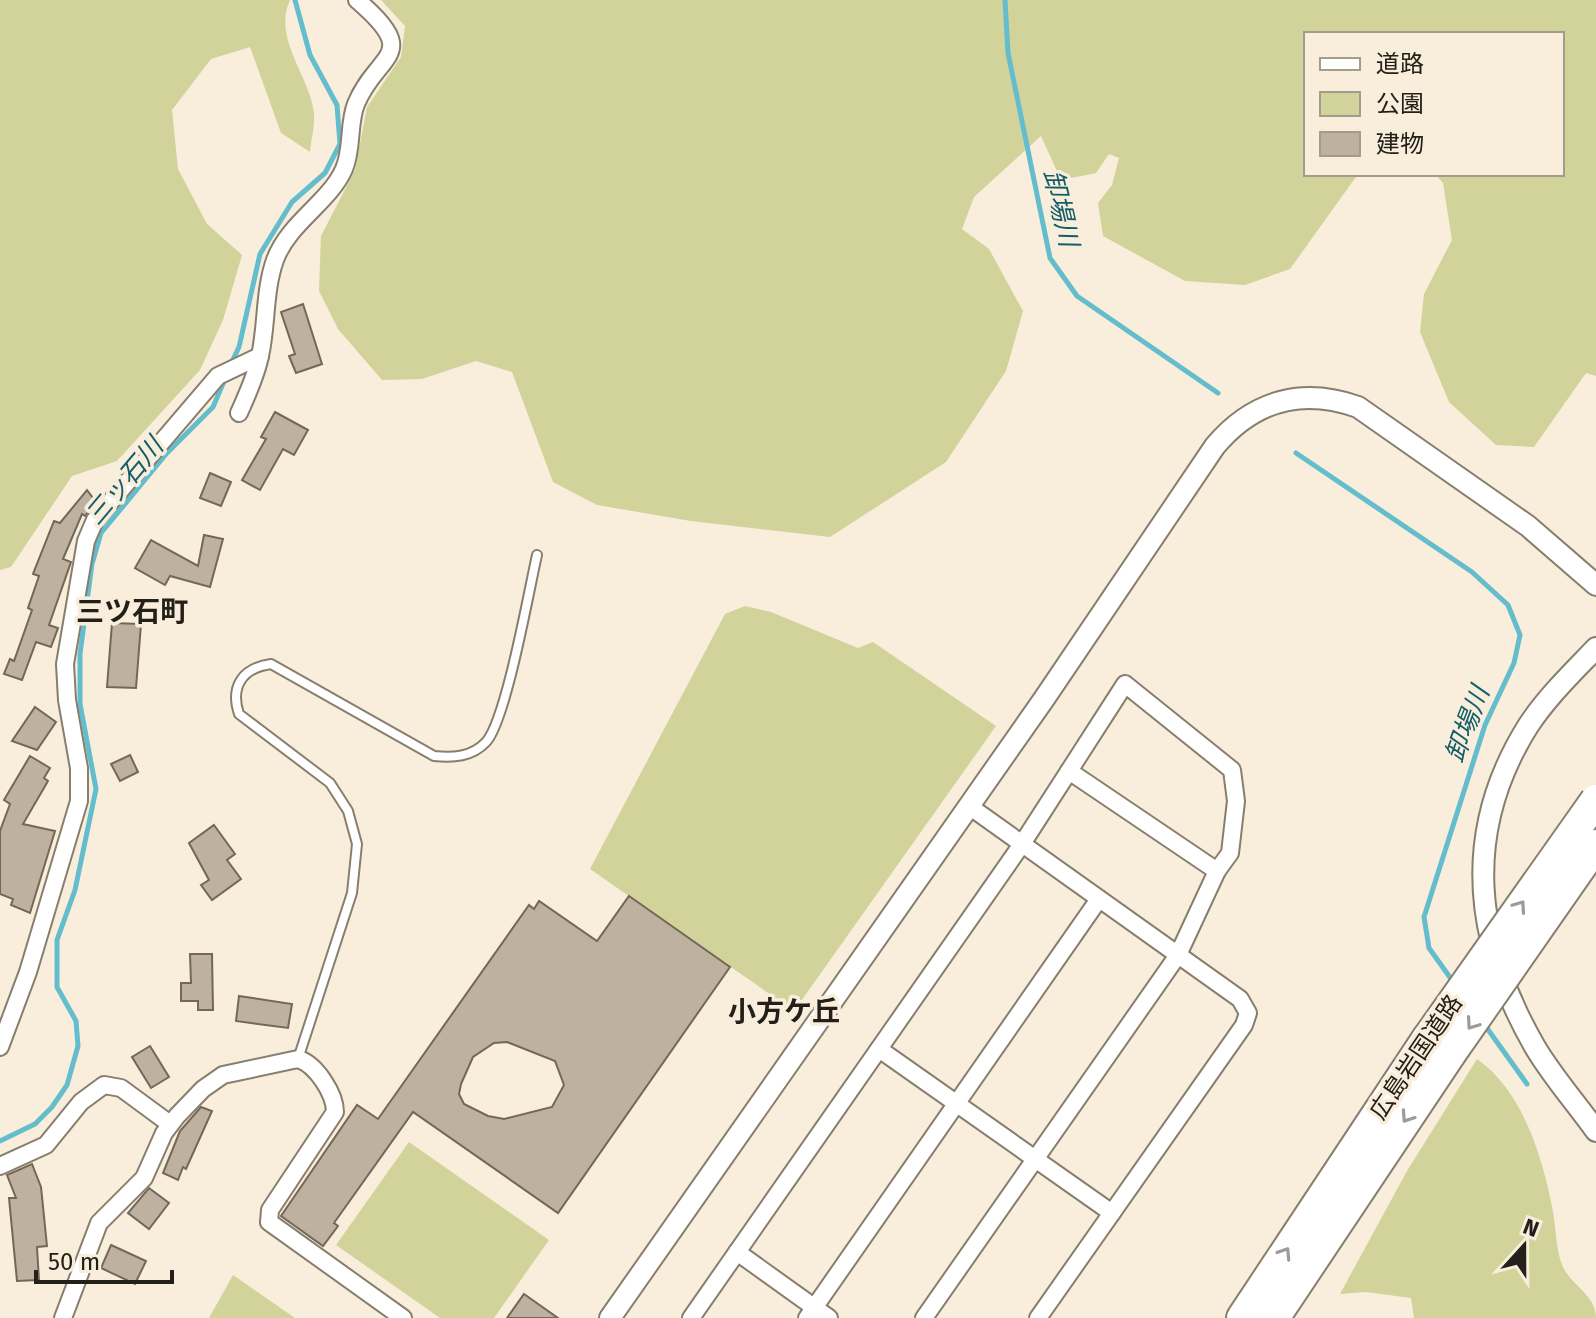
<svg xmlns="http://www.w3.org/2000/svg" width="1596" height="1318" font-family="'Fira Sans','Noto Sans JP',sans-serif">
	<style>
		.green { fill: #d1d39a }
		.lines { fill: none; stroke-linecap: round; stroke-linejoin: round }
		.stream { stroke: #64bdcc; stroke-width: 5 }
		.building { fill: #beb1a0; stroke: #746758; stroke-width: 2; fill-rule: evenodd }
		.service-casing { stroke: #877e6d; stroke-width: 12 }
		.minor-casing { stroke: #877e6d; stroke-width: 20 }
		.tertiary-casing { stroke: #877e6d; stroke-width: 24 }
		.motorway-casing { stroke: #877e6d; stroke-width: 34 }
		.service { stroke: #fff; stroke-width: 8 }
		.minor { stroke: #fff; stroke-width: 16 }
		.tertiary { stroke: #fff; stroke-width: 20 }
		.motorway { stroke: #fff; stroke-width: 30 }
		.motorway-bridge-casing { stroke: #877e6d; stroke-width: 34; stroke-linecap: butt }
		.motorway-bridge { stroke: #fff; stroke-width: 30 }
		.oneway { stroke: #9c9b98 }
		.labels { text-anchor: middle; stroke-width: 7; stroke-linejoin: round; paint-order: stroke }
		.street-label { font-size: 24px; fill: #232019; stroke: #f8eedb }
		.water-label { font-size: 26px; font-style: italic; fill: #115d68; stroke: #f8eedb }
		.quarter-label { font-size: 28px; font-weight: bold; fill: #232019; stroke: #f8eedb }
	</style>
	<rect width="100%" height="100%" fill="#f8eedb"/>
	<g class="green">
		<path d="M0,0H290C272,39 311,77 314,114C315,126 311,140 310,152L281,133L250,47L211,59L172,110L178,169L207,224L242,255L223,320L200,370L117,461L72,476L11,567L0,570Z"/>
		<polygon points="381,0 1596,0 1596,376 1586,373 1534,447 1496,445 1449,402 1420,332 1424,294 1452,240 1443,183 1435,174 1562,174 1562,34 1306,34 1306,174 1358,174 1290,269 1245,285 1185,281 1103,236 1098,203 1112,185 1119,158 1109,154 1096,173 1061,180 1041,136 974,197 962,229 989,249 1023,311 1006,371 946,462 830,537 691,521 597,505 553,482 512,372 476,361 422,379 382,380 338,329 319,291 321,236 355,170 367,107 401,57 405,26"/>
		<polygon points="745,606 771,612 858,648 873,642 996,726 794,1011 590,869 725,614"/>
		<path d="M1477,1059C1523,1091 1543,1158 1553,1212C1556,1228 1556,1252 1563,1267C1572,1286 1596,1295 1596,1318H1414L1411,1298L1366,1292L1340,1294L1407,1171Z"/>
		<polygon points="409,1142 549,1240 494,1318 440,1318 336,1245"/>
		<polygon points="233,1275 295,1318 209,1318"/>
	</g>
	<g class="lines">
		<g class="stream">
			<polyline points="1005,0 1008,53 1050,258 1077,296 1218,393"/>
			<polyline points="230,366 239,347 260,254 292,202 325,173 340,144 337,105 310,55 295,0"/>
			<polyline points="1296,453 1472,572 1508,605 1520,635 1514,663 1485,725 1424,917 1429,948 1454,983"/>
			<polyline points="1484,1024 1527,1084"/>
			<polyline points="0,1141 35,1124 52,1107 67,1085 78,1046 76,1021 57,987 57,940 75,890 96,789 80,704 80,654 92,564 101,533 167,453 213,407 225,379"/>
		</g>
	</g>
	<g class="building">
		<polygon points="303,304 322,364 296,373 289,356 295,354 281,312"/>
		<polygon points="275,412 308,430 294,455 283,449 260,490 242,480 266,439 261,437"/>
		<polygon points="210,473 231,482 221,506 200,498"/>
		<polygon points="87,490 96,502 85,516 82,514 63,559 71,562 49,625 58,628 51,647 36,642 22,680 4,674 10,659 14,661 32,610 28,608 39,576 33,574 54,521 60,523"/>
		<polygon points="204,535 223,539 210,587 170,576 165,585 135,568 151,540 198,566"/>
		<polygon points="112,623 141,624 136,688 107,687"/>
		<polygon points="35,707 56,722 37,750 12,741"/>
		<polygon points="130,755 138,772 120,781 111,764"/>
		<polygon points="30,756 50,768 44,778 48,781 23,824 55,831 30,913 11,905 13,899 0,894 0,831 10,804 4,800"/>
		<polygon points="214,825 235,854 227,860 241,879 212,900 201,885 209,880 189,843"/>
		<path d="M629,896L730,967L558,1213L413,1112L334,1223L338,1226L323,1246L281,1216L357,1105L378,1119L529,905L534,909L539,901L597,941ZM507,1042L555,1061L564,1085L552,1107L504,1119L488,1116L464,1104L459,1094L461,1084L473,1057L494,1043Z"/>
		<polygon points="190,954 212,954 213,1010 198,1010 198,1001 181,1001 181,983 191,983"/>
		<polygon points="239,996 292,1004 288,1028 236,1021"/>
		<polygon points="150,1046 169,1077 151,1088 132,1057"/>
		<polygon points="201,1107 212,1111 186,1169 183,1167 178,1180 163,1173 180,1131"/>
		<polygon points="32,1164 41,1187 47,1246 37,1247 39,1280 17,1281 9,1198 16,1198 7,1175"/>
		<polygon points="149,1188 169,1203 149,1229 128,1213"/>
		<polygon points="111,1245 146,1261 135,1284 101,1268"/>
		<polygon points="524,1294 558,1318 507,1318"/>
	</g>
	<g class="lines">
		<g class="service-casing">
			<path id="service" d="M298,1059L352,893L357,844L348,811L330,783L239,714C230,687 242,668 271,664L434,756C453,758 472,757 486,742C506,721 529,590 537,555"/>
		</g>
		<g class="minor-casing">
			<g id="minor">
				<path d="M239,413C247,395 256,376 260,356C267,325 264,291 275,260C289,222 329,203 344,169C353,148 348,124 356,104C377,52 423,57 357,0"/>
				<polyline points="1069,771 1217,871"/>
				<polyline points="969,806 1240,999 1248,1013 1244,1025 1038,1318"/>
				<polyline points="0,1047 28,972 79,801 79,768 67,700 65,664 86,541 95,520 218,376 260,356"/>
				<polyline points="879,1049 1112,1213"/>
				<polyline points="0,1166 46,1145 81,1102 104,1085 121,1088 170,1124"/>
				<polyline points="737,1252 829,1318"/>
				<path d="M63,1318L99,1223L144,1178L164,1133L177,1116L203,1089L223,1075L298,1059C316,1064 335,1094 335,1112L270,1210L269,1222L403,1318"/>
				<polyline points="691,1318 1022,844 1125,684 1232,770 1236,801 1230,853 1217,871 1178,955 924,1318"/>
				<polyline points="807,1318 1099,899"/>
			</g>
		</g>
		<g class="tertiary-casing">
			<g id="tertiary">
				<path d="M1596,648C1573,672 1547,697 1528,726C1461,833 1474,941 1535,1047C1552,1076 1576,1103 1596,1131"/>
				<path d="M610,1318L1044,699L1215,446C1253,401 1302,387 1358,407L1528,526L1596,585"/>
			</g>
		</g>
		<g class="motorway-casing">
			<g id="motorway">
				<polyline points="1242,1318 1427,1039"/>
				<polyline points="1274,1318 1451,1053"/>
			</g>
		</g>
		<use href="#service" class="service"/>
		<use href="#minor" class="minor"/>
		<use href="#tertiary" class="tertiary"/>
		<use href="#motorway" class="motorway"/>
		<g class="motorway-bridge-casing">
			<g id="motorway-bridge">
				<polyline points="1427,1039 1596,800"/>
				<polyline points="1451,1053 1596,845"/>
			</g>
		</g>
		<use href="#motorway-bridge" class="motorway-bridge"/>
	</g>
	<defs><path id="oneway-chevron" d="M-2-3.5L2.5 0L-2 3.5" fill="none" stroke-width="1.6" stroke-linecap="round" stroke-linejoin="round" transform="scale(2)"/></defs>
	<g class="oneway">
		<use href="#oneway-chevron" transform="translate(1520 906) rotate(-55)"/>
		<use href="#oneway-chevron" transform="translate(1472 1024) rotate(125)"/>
		<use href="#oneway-chevron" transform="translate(1407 1117) rotate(124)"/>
		<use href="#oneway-chevron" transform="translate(1285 1253) rotate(-57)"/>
	</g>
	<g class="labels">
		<g class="street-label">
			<text transform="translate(1416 1057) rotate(-56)" y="8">広島岩国道路</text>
		</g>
		<g class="water-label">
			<text transform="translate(1061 208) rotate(77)" y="9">卸場川</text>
			<text transform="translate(124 481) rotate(-50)" y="9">三ッ石川</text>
			<text transform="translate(1467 724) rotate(-69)" y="9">卸場川</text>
		</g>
		<g class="quarter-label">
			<text x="132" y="621">三ツ石町</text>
			<text x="784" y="1021">小方ケ丘</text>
		</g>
	</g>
	<rect x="1304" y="32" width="260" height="144" fill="#f8eedb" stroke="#a39c8d" stroke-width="2"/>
	<rect x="1320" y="58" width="40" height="12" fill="#ffffff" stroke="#a39c8d" stroke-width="2"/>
	<text x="1376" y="72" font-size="24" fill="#232019">道路</text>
	<rect x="1320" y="92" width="40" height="24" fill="#d1d39a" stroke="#a39c8d" stroke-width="2"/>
	<text x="1376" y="112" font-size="24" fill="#232019">公園</text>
	<rect x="1320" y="132" width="40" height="24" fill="#beb1a0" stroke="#a39c8d" stroke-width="2"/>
	<text x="1376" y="152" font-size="24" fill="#232019">建物</text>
	<g transform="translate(1524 1246) rotate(21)" stroke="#f8eedb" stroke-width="6" paint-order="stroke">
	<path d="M0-6L14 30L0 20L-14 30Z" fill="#232019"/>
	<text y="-12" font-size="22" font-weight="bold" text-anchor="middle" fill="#232019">N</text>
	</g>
	<path d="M36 1270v12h136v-12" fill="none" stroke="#232019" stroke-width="4"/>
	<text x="48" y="1270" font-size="24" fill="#232019" stroke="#f8eedb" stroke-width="6" paint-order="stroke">50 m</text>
</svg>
